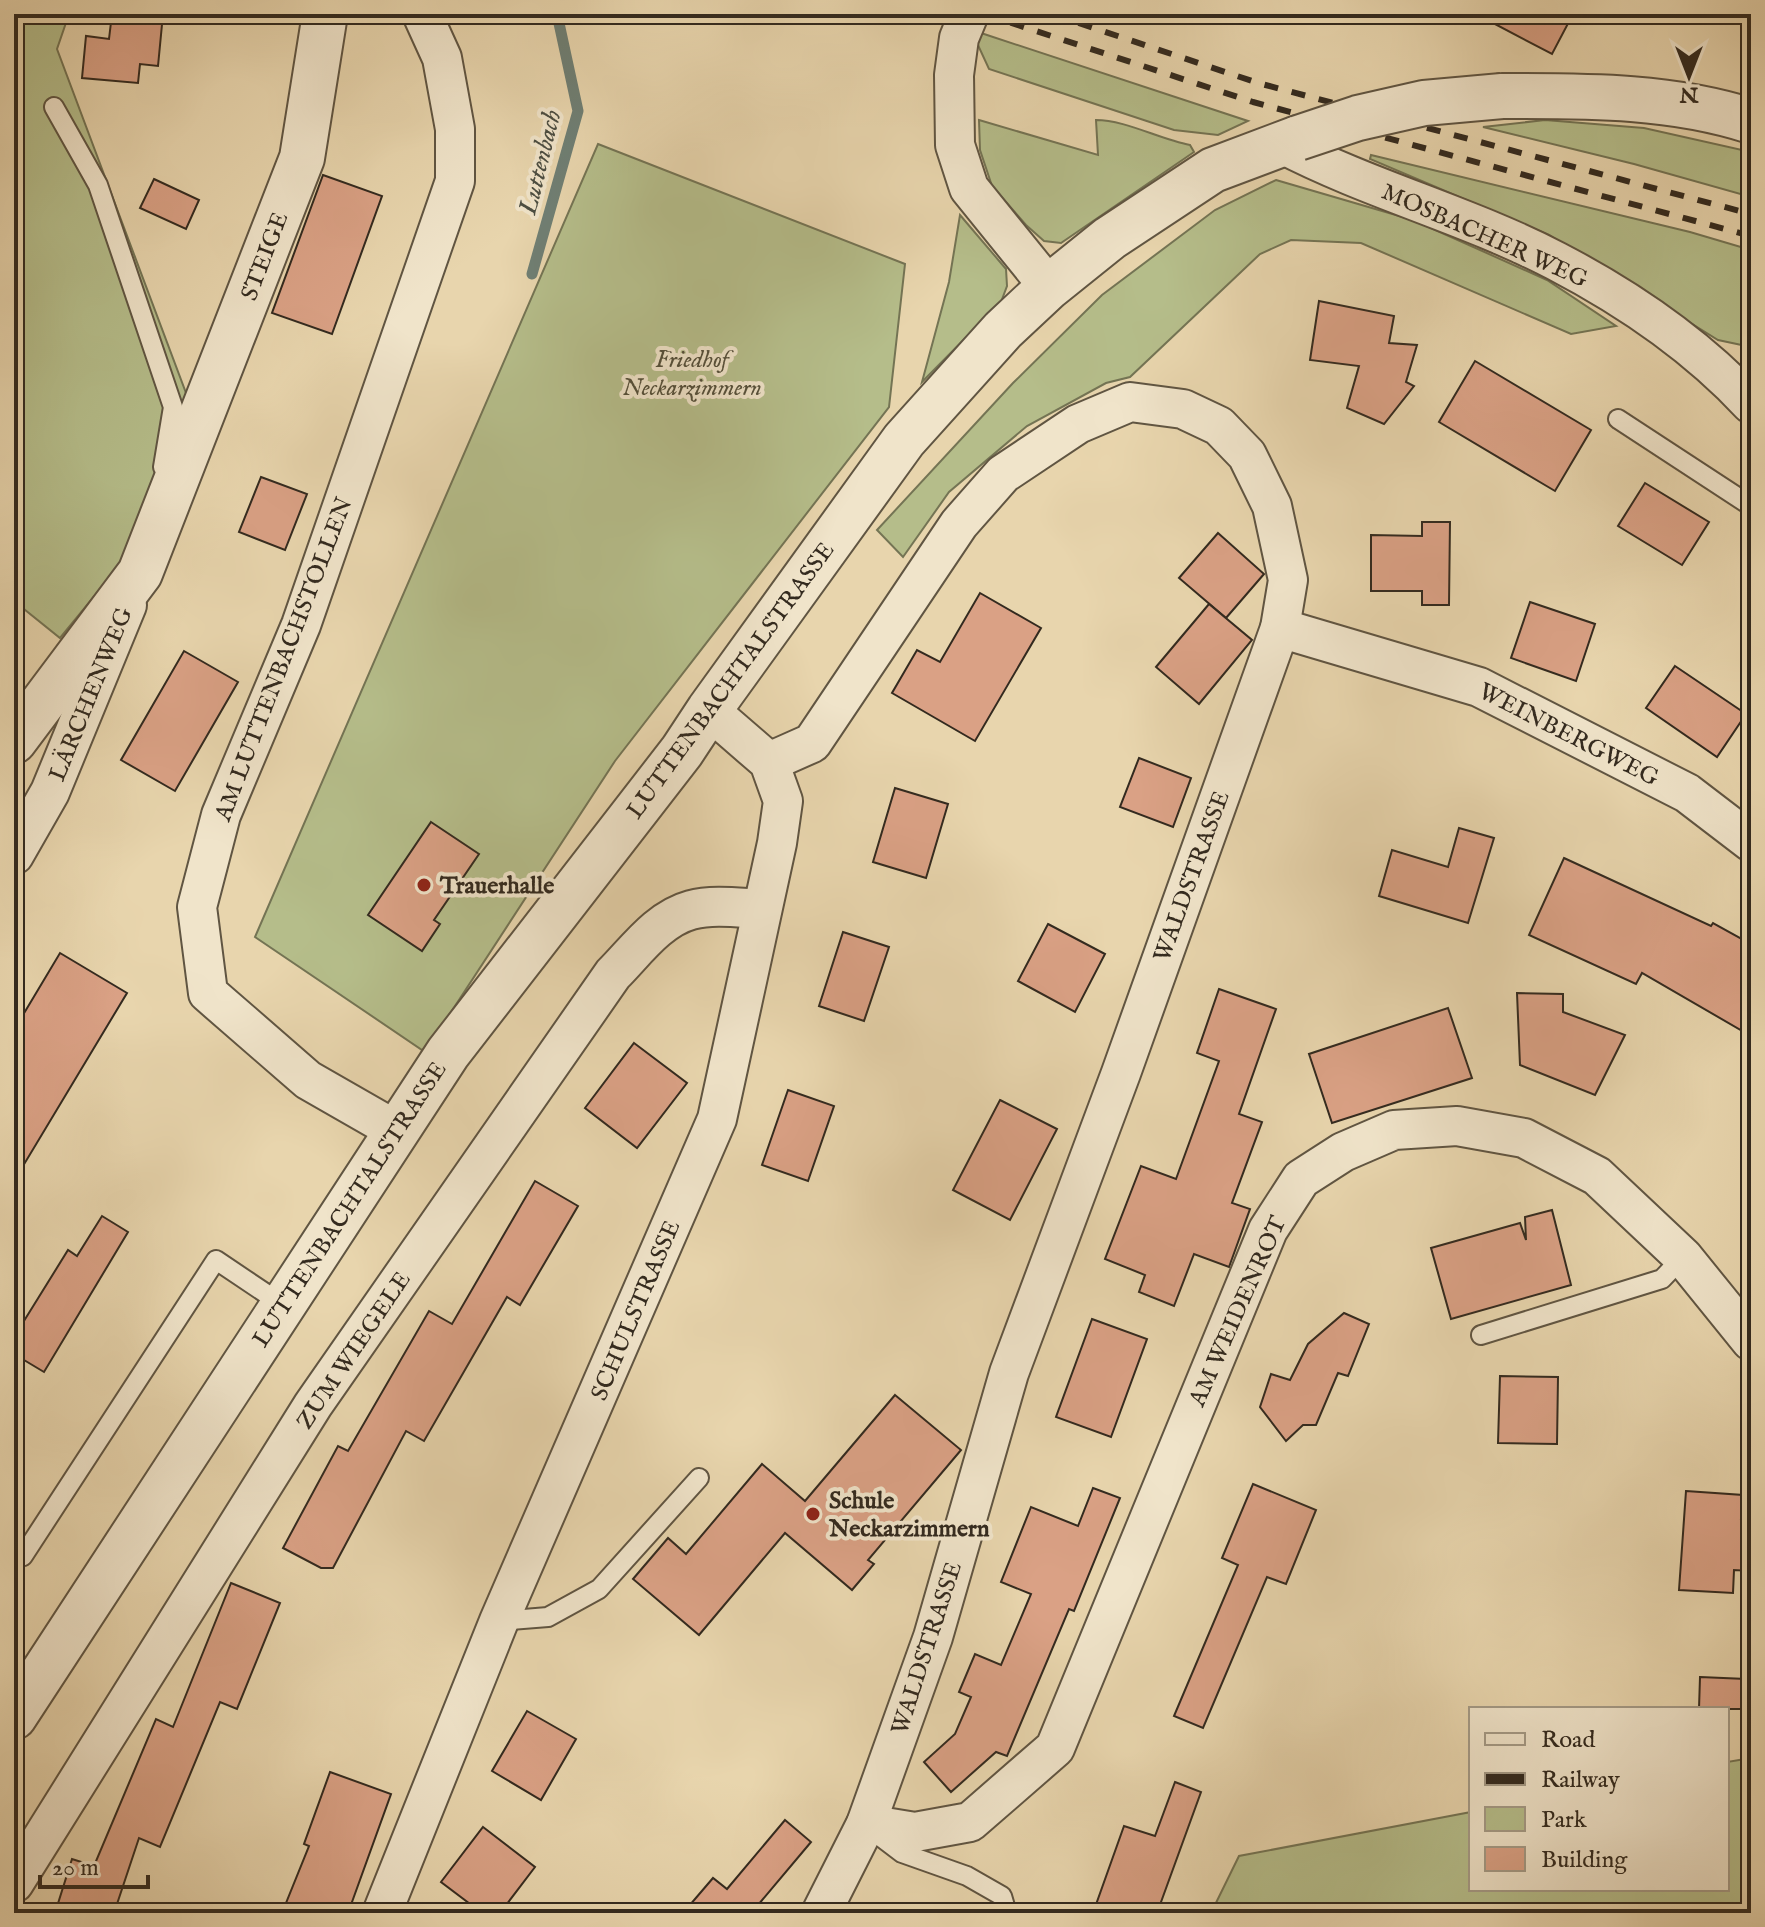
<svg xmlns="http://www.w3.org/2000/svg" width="1765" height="1927" font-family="'IM FELL English',serif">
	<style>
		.green { fill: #b5bd8a; stroke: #747454; stroke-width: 2 }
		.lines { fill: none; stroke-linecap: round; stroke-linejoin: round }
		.stream { stroke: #6f7f74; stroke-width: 11 }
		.building { fill: #daa185; stroke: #332a1f; stroke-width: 2 }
		.service-casing { stroke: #605542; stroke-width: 22 }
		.minor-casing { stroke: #605542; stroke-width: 42 }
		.tertiary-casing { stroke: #605542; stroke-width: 48 }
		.service { stroke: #f0e4ca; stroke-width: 18 }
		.minor { stroke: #f0e4ca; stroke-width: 38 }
		.tertiary { stroke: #f0e4ca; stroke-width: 44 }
		.rail { stroke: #332a1f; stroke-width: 6; stroke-dasharray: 14 14; stroke-linecap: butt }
		.tertiary-bridge-casing { stroke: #605542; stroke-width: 48; stroke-linecap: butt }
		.tertiary-bridge { stroke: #f0e4ca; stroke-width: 44 }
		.poi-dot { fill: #8f2418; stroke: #f0e4ca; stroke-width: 3 }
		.labels { text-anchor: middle; stroke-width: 8; stroke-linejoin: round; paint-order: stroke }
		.street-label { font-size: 24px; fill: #332a1f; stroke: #f0e4ca }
		.park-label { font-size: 24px; font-style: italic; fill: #544f3a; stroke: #f0e4ca }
		.poi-label { font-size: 24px; font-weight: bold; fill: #332a1f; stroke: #f0e4ca; text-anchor: start }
		.water-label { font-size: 26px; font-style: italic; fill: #4c4e42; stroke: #f0e4ca }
	</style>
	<rect width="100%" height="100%" fill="#e8d5ad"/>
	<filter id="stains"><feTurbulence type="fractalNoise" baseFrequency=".0025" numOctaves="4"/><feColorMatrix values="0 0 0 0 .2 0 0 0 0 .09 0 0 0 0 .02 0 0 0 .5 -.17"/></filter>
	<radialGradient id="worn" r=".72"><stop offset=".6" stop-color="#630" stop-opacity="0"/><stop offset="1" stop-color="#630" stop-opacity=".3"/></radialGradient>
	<g class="green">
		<polygon points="14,14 69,14 57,49 192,409 143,537 60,638 14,601"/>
		<polygon points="981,33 1248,121 1218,135 1174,130 989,69 977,43"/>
		<path d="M979,120L1098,155L1096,120C1125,120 1159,139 1190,145L1194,152L1061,243L1044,241L1026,225L992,186L980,150Z"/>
		<polygon points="1545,120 1644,128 1751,152 1751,197 1634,164 1483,127"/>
		<polygon points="598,144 905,264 889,407 615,761 425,1052 255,937"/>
		<polygon points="1371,155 1690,232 1751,250 1751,347 1718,340 1549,235 1370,159"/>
		<polygon points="1276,180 1413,220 1547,280 1616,326 1571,334 1361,243 1291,240 1260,254 1130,377 1106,383 1027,426 949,492 903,557 877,530 1013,383 1102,295 1215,210"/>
		<polygon points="960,215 1006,269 1007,286 1001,302 922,382 949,282"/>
		<polygon points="1751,1758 1751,1913 1211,1913 1239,1856 1471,1812 1471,1889 1727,1889 1727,1762"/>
	</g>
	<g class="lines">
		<polyline class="stream" points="532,274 578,111 557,14"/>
	</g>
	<g class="building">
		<polygon points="112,14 163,14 158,66 140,64 138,83 82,78 86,36 109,39"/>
		<polygon points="1476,14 1573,14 1552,54"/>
		<polygon points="323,175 382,196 332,334 272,313"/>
		<polygon points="154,179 199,200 186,229 140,208"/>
		<polygon points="1319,301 1394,316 1389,343 1417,345 1406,382 1414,386 1384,424 1347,408 1359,366 1310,360"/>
		<polygon points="1475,361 1591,430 1555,491 1439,422"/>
		<polygon points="261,477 307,494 285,550 239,532"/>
		<polygon points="1645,483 1709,522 1682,565 1618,526"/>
		<polygon points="1422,522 1450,522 1449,605 1422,605 1422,591 1371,591 1371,535 1422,536"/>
		<polygon points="1218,533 1264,574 1226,618 1179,578"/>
		<polygon points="980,593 1041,628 975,741 892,693 917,650 940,662"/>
		<polygon points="1530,602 1595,624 1576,681 1511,658"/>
		<polygon points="1209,604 1252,640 1199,704 1156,667"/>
		<polygon points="184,651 238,682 175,791 121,760"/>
		<polygon points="1675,666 1746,714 1717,757 1646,708"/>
		<polygon points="1139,758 1191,778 1173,827 1120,807"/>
		<polygon points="895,788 948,804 926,878 873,862"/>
		<polygon points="431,822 479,854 434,920 440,924 422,951 368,915"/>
		<polygon points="1459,828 1494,838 1468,923 1379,896 1392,850 1448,867"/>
		<polygon points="1564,858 1711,926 1713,923 1751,944 1751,1036 1642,973 1636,984 1529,935"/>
		<polygon points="1048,924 1105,954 1075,1012 1018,981"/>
		<polygon points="843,932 889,947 864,1021 819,1006"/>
		<polygon points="60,953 127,993 14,1181 14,1030"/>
		<polygon points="1219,989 1276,1009 1239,1114 1262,1122 1232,1203 1250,1209 1229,1267 1194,1254 1174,1306 1139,1292 1145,1275 1105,1259 1141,1166 1176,1179 1219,1061 1197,1053"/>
		<polygon points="1517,993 1563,994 1563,1012 1625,1035 1595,1095 1520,1065"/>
		<polygon points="1448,1008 1472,1078 1332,1123 1309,1054"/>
		<polygon points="634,1043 687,1083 637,1148 585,1108"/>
		<polygon points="788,1090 834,1106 808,1181 762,1165"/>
		<polygon points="1000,1100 1057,1129 1010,1220 953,1190"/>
		<polygon points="535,1181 578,1206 520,1305 507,1297 424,1441 406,1431 333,1568 321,1568 283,1548 338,1446 348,1451 429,1311 452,1324"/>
		<polygon points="1552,1210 1571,1285 1451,1319 1431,1248 1520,1223 1526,1240 1525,1217"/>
		<polygon points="102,1216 128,1232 44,1372 14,1354 14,1337 68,1250 77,1256"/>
		<polygon points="1344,1313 1369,1324 1348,1376 1338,1373 1316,1425 1303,1425 1286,1441 1260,1407 1271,1374 1290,1380 1308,1344"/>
		<polygon points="1092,1319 1147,1339 1111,1437 1056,1417"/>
		<polygon points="1500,1376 1558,1377 1557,1444 1498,1443"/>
		<polygon points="895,1395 961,1450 868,1560 874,1564 852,1590 785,1533 699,1635 633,1579 668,1538 686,1554 762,1464 805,1501"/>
		<polygon points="1253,1484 1316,1510 1286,1584 1267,1577 1203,1728 1174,1716 1238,1565 1222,1558"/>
		<polygon points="1093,1488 1120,1498 1074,1611 1069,1609 1007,1756 996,1752 951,1792 924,1762 955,1734 971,1697 959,1692 975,1654 1001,1665 1031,1594 1001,1582 1031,1507 1078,1526"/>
		<polygon points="1686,1491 1743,1495 1741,1519 1751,1519 1751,1571 1734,1570 1733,1593 1679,1590"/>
		<polygon points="231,1583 280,1603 237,1709 220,1702 160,1847 139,1838 114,1913 55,1913 72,1859 94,1866 156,1719 173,1727"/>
		<polygon points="1700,1677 1746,1679 1745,1709 1699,1709"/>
		<polygon points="527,1711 576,1739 541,1800 492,1771"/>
		<polygon points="330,1772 391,1794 348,1913 282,1913 309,1846 304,1844"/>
		<polygon points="1175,1782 1201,1792 1157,1913 1093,1913 1124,1826 1155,1836"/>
		<polygon points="785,1820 811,1842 753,1911 755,1913 683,1913 713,1878 727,1889"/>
		<polygon points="483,1827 535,1867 500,1913 482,1913 441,1882"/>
	</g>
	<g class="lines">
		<g class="service-casing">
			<g id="service">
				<polyline points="54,107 98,185 173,407 163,467"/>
				<polyline points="1618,419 1751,506"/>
				<polyline points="1481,1335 1662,1279 1683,1257"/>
				<polyline points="14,1554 23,1556 216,1260 283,1305"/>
				<polyline points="499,1621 548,1617 599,1589 699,1478"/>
				<polyline points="877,1834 902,1853 967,1876 1002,1896 1007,1913"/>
			</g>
		</g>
		<g class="minor-casing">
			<g id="minor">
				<polyline points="969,14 959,38 954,75 955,145 969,188 1049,287"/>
				<path d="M1282,144C1370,190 1468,215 1556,261C1627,298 1696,345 1751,404"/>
				<polyline points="1280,628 1479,687 1687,793 1751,842"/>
				<polyline points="769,762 812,743 959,524 1003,474 1078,424 1130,402 1183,409 1219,426 1247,455 1272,506 1288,580 1280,628 1121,1073 1009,1373 933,1637 866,1824 821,1913"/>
				<polyline points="14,855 50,792 127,605"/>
				<polyline points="397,1131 308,1080 208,993 197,907 221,815 301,625 455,181 455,129 442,58 422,14"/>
				<polyline points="866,1824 915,1832 970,1822 1055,1748 1268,1230 1301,1179 1343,1152 1394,1130 1457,1126 1524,1138 1597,1176 1683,1257 1751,1341"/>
				<path d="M14,1883L313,1405L613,974C636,951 658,919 691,910C713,904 740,908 762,909"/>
				<polyline points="382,1913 499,1621 717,1119 777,843 783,801 769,762 709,710"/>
			</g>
		</g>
		<g class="tertiary-casing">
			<g id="tertiary">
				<path d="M1502,96C1586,96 1670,95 1751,121"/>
				<polyline points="14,741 140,573 302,158 325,14"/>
				<polyline points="14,1717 448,1053 682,751 709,710 904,440 1003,330 1049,287 1110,238 1213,170 1298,138"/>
			</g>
		</g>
		<use href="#service" class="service"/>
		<use href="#minor" class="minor"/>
		<use href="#tertiary" class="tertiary"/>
		<g class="rail">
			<polyline points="984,14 1253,102 1751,236"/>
			<polyline points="1052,14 1258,83 1751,214"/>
		</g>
		<g class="tertiary-bridge-casing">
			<polyline id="tertiary-bridge" points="1298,138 1358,118 1424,103 1502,96"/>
		</g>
		<use href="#tertiary-bridge" class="tertiary-bridge"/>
	</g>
	<g class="poi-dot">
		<circle cx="424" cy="885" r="8"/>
		<circle cx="813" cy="1514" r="8"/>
	</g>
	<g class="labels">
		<g class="street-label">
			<text transform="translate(1485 235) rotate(24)" y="8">MOSBACHER WEG</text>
			<text transform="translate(264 256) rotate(-69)" y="8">STEIGE</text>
			<text transform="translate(283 659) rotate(-69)" y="8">AM LUTTENBACHSTOLLEN</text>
			<text transform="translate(730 680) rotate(-54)" y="8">LUTTENBACHTALSTRASSE</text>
			<text transform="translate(90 694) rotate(-68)" y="8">LÄRCHENWEG</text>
			<text transform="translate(1569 734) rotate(27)" y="8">WEINBERGWEG</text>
			<text transform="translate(1191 876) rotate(-70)" y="8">WALDSTRASSE</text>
			<text transform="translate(349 1204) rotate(-57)" y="8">LUTTENBACHTALSTRASSE</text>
			<text transform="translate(635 1310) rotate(-67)" y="8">SCHULSTRASSE</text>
			<text transform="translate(1237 1311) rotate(-66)" y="8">AM WEIDENROT</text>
			<text transform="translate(353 1350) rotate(-56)" y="8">ZUM WIEGELE</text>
			<text transform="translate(926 1648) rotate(-72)" y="8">WALDSTRASSE</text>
		</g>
		<g class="park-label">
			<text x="692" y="367">Friedhof<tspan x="692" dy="28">Neckarzimmern</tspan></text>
		</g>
		<g class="poi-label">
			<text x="440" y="893">Trauerhalle</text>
			<text x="829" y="1508">Schule<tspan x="829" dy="28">Neckarzimmern</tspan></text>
		</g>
		<g class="water-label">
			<text transform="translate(539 162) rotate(-76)" y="9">Luttenbach</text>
		</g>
	</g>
	<rect width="1765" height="1927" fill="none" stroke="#e8d5ad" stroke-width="48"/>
	<rect x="16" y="16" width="1733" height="1895" fill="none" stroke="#332a1f" stroke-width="4"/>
	<rect x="24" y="24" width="1717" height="1879" fill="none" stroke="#332a1f" stroke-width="2"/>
	<rect x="1469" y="1707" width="260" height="184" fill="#f0e4ca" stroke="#a49a86" stroke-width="2"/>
	<rect x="1485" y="1733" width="40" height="12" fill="#f0e4ca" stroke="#a49a86" stroke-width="2"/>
	<text x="1541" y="1747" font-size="24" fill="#332a1f">Road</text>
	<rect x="1485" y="1773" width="40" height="12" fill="#332a1f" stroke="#a49a86" stroke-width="2"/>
	<text x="1541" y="1787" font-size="24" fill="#332a1f">Railway</text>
	<rect x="1485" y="1807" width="40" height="24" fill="#b5bd8a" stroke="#a49a86" stroke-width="2"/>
	<text x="1541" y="1827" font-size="24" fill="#332a1f">Park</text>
	<rect x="1485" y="1847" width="40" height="24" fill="#daa185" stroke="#a49a86" stroke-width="2"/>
	<text x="1541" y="1867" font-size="24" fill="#332a1f">Building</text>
	<g transform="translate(1689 76) rotate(180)" stroke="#f0e4ca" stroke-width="6" paint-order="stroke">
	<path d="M0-6L14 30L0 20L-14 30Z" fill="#332a1f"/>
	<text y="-12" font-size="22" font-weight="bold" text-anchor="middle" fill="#332a1f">N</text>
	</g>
	<path d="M40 1875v12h108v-12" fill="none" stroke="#332a1f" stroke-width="4"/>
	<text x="52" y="1875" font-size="24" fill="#332a1f" stroke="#f0e4ca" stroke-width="6" paint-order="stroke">20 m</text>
	<rect width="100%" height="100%" filter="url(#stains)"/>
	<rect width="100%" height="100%" fill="url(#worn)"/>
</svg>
